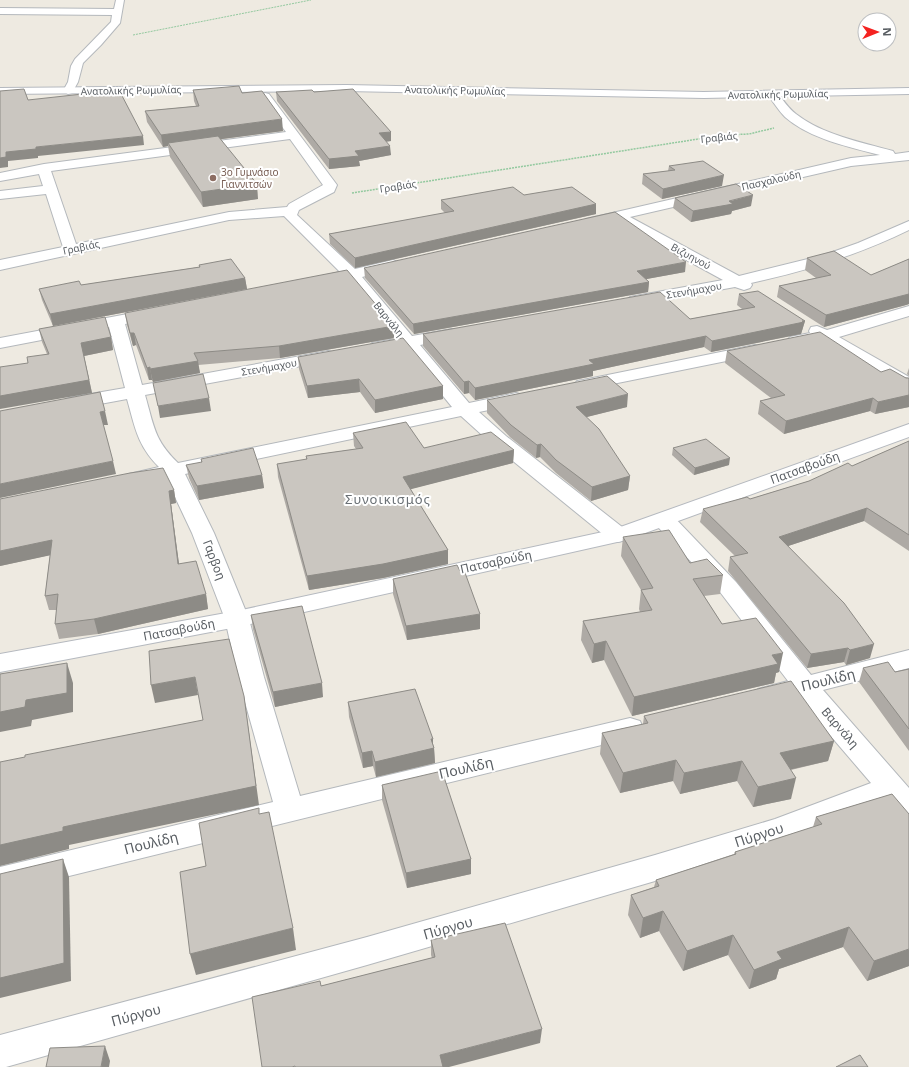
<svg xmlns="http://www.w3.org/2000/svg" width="909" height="1067" font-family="'Noto Sans',sans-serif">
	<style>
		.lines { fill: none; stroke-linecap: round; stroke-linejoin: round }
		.street-casing { stroke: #b4b8bc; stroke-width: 2 }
		.secondary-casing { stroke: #b5b9bf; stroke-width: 2 }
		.path-far1 { stroke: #93c99f; stroke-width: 1; stroke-dasharray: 2 1; stroke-linecap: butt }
		.path { stroke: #93c99f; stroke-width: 1.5; stroke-dasharray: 2 1; stroke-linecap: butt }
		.street { fill: #fff; fill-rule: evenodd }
		.secondary { fill: #fff; fill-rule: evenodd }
		.wall { fill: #aeaaa5 }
		.shaded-wall { fill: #8d8b86 }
		.building { fill: #cac6c0; stroke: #8d8b86 }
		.education-dot { fill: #8d6e63; stroke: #fff; stroke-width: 1.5 }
		.labels { text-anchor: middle; stroke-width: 4; stroke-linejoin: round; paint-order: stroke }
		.far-street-label { font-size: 10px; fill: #595e63; stroke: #fff }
		.far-education-label { font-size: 10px; fill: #785e54; stroke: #fff; text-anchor: start }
		.street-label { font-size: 12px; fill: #595e63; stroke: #fff }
		.neighbourhood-label { font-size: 13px; letter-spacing: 1px; fill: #6a7075; stroke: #fff }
		.near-street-label { font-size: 14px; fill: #595e63; stroke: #fff }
	</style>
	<rect width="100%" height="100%" fill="#eeeae1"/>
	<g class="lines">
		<g class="street-casing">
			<g id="street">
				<polygon points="116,0 124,0 120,23 101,45 83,63 78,82 72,93 68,94 63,91 68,82 71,66 75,59 111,22 112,15 0,14 0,8 114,9"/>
				<path d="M774,92L778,93C783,100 788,108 796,114C823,135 861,142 893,151L895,154L909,152V160L851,166L630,217L739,276L824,255L858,243L909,221V230C858,255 806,271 751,283L752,285L750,288L744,290L735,287L636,305L630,303L628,300L630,297L723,280L615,221L591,226L586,225L584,222L586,219L851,158L880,155C849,147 810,139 785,117C779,111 774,103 768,95Z"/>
				<path d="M265,93L269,94L337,185L334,192L299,210L297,215L355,269L393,260L398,262L401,265L398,268L362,277L412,336L452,329L458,330L460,334L458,338L420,345L469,403L516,393L523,395L525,399L523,403L479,412L506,436L626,530L629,535L626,540L618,542L610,540L492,444L461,416L185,474L214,533L249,619L264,677L300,796L630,718L640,721L643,728L640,735L630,738L0,893V867L273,802L238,677L225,619L192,533L166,478L136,484L129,482L126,478L129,474L159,467C137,445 135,427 127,399L73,409L66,407L64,403L66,399L73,397L125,388L109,327L0,348V338L154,309L160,311L162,314L160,317L125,324L142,385L328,351L334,352L337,356L334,360L328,361L145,395C154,426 154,440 178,463L452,407L404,348L378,352L372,351L369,347L372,343L396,339L348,280L321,286L315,284L313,281L315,278L340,272L284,216L229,220L0,270V260L63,247L46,194L0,199V191L43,186L39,174L0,181V173L44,164L286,132L259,96ZM290,139L323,185L289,204L287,207L229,212L76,244L51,171Z"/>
				<polygon points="909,306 909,316 839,337 909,377 909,390 903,389 822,341 796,346 790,345 787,341 790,337 810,333 809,331 811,327 817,326 827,330"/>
				<polygon points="755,345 761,346 764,350 761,354 583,390 577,389 574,385 577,381 583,380"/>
				<polygon points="664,514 672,515 736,582 811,675 909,650 909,668 823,690 909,788 909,818 899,815 886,801 791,837 655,881 367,965 6,1067 0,1067 0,1035 367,937 655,855 775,819 871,783 823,727 800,697 767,705 758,703 754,696 758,689 788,681 720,592 656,525 653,520 656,515"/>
			</g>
		</g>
		<g class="secondary-casing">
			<g id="secondary">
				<polygon points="346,85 704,92 909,88 909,94 704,98 346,91 0,94 0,88"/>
				<polygon points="909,424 909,437 626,540 237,627 0,672 0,654 237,611 612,530"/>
			</g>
		</g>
		<polyline class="path-far1" points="133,35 311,0"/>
		<polyline class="path" points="352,193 724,135 749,134 774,128"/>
		<use href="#street" class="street"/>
		<use href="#secondary" class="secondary"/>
	</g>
	<g class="wall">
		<polygon points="193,90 242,93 283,131 221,139 258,199 203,207 170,157 168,146 163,147 147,122 145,111 196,106 194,101"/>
		<polygon points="276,92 314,92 391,132 391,141 386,142 391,155 359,161 360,166 329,169 277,101"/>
		<polygon points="669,166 722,186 662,199 642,184 643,174 668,171"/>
		<polygon points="524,195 596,204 596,214 355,268 330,244 329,234 445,213 441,209 441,200"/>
		<polygon points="675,198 751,206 732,211 731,214 691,222 673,208"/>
		<polygon points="807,258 871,275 909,259 909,304 906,305 824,327 777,297 779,286 816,278 805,270"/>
		<polygon points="199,265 245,278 247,289 53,326 42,300 39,289 81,285 199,267"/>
		<polygon points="364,268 685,272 646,279 649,282 648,292 414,334 365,278"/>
		<polygon points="739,294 805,321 801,334 711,352 704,347 593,371 593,376 475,400 469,393 464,394 423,346 423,334 690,319 742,309 737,305"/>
		<polygon points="125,313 394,326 394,338 280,358 198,365 200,373 153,382 152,380 149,380 136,345 133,346 127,325"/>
		<polygon points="39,329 111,337 113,350 84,356 92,393 28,363 47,354 42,342"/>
		<polygon points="727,351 881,372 909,378 909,407 875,414 870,411 784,434 758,414 760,401 771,398 725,363"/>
		<polygon points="298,357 443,386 443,399 375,413 360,392 308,398 299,369"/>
		<polygon points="909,368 909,376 907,374"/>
		<polygon points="487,400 627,407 586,417 630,476 628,490 591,501 556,473 540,457 536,458 511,438 487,413"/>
		<polygon points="353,433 424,448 514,450 513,463 410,489 448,550 448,564 383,578 309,590 278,477 277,464 306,460 306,456 356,449 354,446"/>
		<polygon points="909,441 909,551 864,521 788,546 870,658 846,665 844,662 807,668 728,571 730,557 735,556 700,522 703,509 750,499 809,481 852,466"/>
		<polygon points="673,448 729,465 694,475 672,455"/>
		<polygon points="201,459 262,475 264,488 199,500 189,478 186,465 201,463"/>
		<polygon points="174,490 176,503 171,504 179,564 206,594 208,609 98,634 59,639 55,624 57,610 49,610 45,596 50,555 0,566 0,499"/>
		<polygon points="623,537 723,575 720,594 704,596 722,624 779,672 776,673 774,683 632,716 604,660 592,663 581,640 583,621 640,612 639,609 641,590 621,556"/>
		<polygon points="393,579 480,629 407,640 393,594"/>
		<polygon points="251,615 323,697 275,707 253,629"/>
		<polygon points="863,668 895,672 909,669 909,751 859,682"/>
		<polygon points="348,702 433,744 434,748 435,763 376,777 373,766 363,768 349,717"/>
		<polygon points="644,716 834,741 828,761 791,770 791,799 753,807 737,781 680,794 673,781 620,793 600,754 602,733 643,724"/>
		<polygon points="382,785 471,859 471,874 407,888 382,800"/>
		<polygon points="892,794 909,966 867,981 843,947 779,969 776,979 749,989 728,955 683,971 659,931 640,938 628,915 631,895 654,887 656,880 734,854 735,852 813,827 816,817"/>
		<polygon points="431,940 540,1043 321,986 432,958 431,955"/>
	</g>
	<g class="shaded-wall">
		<polygon points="282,119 283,131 170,146 168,143 168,146 163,147 161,135"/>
		<polygon points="391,132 391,141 379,142 379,133"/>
		<polygon points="143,136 144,145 38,156 38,158 8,161 8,167 0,168 0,158 6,152 36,147"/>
		<polygon points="390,146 391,155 359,161 360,166 329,169 329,159 355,151"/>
		<polygon points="724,175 722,186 662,199 663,189"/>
		<polygon points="257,184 258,199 203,207 201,192"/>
		<polygon points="753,195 751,206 732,211 731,214 691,222 693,211"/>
		<polygon points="596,204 596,214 355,268 355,258"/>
		<polygon points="686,262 685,272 636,281 637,271"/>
		<polygon points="245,278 247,289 53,326 50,314"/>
		<polygon points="649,282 648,292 414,334 413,324"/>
		<polygon points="909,294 909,304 906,305 824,327 826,315"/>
		<polygon points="805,321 801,334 711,352 712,341"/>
		<polygon points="394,326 394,338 280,358 279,346"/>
		<polygon points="130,333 134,333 136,345 133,346"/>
		<polygon points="706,336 704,347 593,371 593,376 475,400 475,388 589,360"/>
		<polygon points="111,337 113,350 84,356 92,393 0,409 0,396 81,343"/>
		<polygon points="198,361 200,373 153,382 150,369"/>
		<polygon points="150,367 152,380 149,380 147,368"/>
		<polygon points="359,379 360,392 308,398 307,386"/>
		<polygon points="469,381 469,393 464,394 464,382"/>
		<polygon points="443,386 443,399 375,413 375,400"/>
		<polygon points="628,394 627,407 575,420 576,407"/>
		<polygon points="909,395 909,407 875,414 878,402"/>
		<polygon points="209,398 211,411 160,418 158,406"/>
		<polygon points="873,398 870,411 784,434 786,421"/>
		<polygon points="105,411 108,425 103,425 100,412"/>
		<polygon points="541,444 540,457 536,458 537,445"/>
		<polygon points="514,450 513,463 404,491 403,477"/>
		<polygon points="730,458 729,465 694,475 695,468"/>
		<polygon points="113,461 116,474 0,498 0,484"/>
		<polygon points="262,475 264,488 199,500 197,486"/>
		<polygon points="630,476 628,490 591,501 592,487"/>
		<polygon points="174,490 176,503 171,504 181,579 178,564 169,491"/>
		<polygon points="867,508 864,521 776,550 779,537"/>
		<polygon points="52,540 56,554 0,566 0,551"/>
		<polygon points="448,550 448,564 383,578 309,590 307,576"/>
		<polygon points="206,594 208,609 98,634 94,619"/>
		<polygon points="480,614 480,629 407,640 406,626"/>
		<polygon points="606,641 604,660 592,663 594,644"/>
		<polygon points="874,644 870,658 846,665 850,650"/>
		<polygon points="848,648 844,662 807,668 811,654"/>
		<polygon points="783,653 779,672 776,673 774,683 632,716 634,697 772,655"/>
		<polygon points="67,663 73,683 73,712 32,720 31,726 0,732 0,712 26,700"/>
		<polygon points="195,677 198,695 155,703 151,685"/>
		<polygon points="322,683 323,697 275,707 273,692"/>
		<polygon points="244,696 259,805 69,845 69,849 0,866 0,845 63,827"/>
		<polygon points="431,739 433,739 433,748 434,748 435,763 376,777 375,762"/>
		<polygon points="834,741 828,761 775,773 780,753"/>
		<polygon points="372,751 373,766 363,768 362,753"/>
		<polygon points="676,760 673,781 620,793 623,773"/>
		<polygon points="742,761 737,781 680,794 684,773"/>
		<polygon points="796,778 791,799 753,807 758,787"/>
		<polygon points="63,859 69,877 71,981 0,998 0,978"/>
		<polygon points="471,859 471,874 407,888 406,873"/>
		<polygon points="663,911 659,931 640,938 643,918"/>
		<polygon points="849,927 843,947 779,969 776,979 749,989 754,970 777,952"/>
		<polygon points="293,928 296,950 196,975 190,954"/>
		<polygon points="733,935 728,955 683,971 687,951"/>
		<polygon points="909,949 909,966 867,981 874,961"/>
		<polygon points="542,1029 540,1043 449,1067 440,1067 440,1055"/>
		<polygon points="105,1046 110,1061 109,1067 101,1067"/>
	</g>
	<g class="building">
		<polygon points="239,86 242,93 262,91 282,119 161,135 145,111 199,106 193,90"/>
		<polygon points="24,89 28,100 119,90 143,136 36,147 36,149 6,152 6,157 0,158 0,91"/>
		<polygon points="353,89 391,132 379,133 390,146 355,151 359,156 329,159 276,92 312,90 314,92"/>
		<polygon points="218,136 257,184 201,192 168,143"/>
		<polygon points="703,161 724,175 663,189 643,174 675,170 669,166"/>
		<polygon points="736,184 753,195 729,201 733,204 693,211 675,198"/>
		<polygon points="513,187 524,195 572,187 596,204 355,258 329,234 454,211 441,200"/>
		<polygon points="615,212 686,262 637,271 649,282 413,324 364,268"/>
		<polygon points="834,251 871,275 909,259 909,294 826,315 779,286 831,275 807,258"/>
		<polygon points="231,259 245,278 50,314 39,289 79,281 81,285 200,267 199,265"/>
		<polygon points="347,270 394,326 279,346 194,353 198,361 150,369 150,367 147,368 134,333 130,333 125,313"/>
		<polygon points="758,291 805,321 802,321 804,322 712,341 706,336 589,360 594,364 475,388 469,381 464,382 423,334 660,292 690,319 755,307 739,294"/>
		<polygon points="105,317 111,337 81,343 89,380 0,396 0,367 28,363 27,357 49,354 39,329"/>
		<polygon points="820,332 881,372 890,369 906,378 909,378 909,395 878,402 873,398 786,421 760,401 785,395 727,351"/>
		<polygon points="403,338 443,386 375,400 359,379 307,386 298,357"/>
		<polygon points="203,374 209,398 158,406 153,383"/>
		<polygon points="607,376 628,394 576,407 599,429 630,476 592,487 556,460 541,444 537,445 511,425 487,400"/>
		<polygon points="100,392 105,411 100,412 113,461 0,484 0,411"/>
		<polygon points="406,422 424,448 491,432 514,450 403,477 448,550 383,564 307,576 277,464 307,459 306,456 363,448 353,433"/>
		<polygon points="706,439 730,458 695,468 673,448"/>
		<polygon points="909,441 909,535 867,508 779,537 844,603 874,644 850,650 848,648 811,654 730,557 748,553 703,509 747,497 750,499 809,481 848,463 852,466"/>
		<polygon points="253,448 262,475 197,486 186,465 202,462 201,459"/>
		<polygon points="163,468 174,490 169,491 178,564 196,561 206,594 94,619 55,624 58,594 45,596 52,540 0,551 0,499 130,473"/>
		<polygon points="669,530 690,563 707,559 723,575 693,579 722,624 756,618 783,653 772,655 778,664 634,697 606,641 594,644 583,621 652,610 641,590 653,588 623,537"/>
		<polygon points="457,565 460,571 464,570 480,614 406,626 393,579"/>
		<polygon points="302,606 322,683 273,692 251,615"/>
		<polygon points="229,639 244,696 256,786 63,827 63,831 0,845 0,762 25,757 25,755 203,720 195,677 151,685 149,651"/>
		<polygon points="888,662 895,672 909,669 909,729 863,668"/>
		<polygon points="67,663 67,693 26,700 25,707 0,712 0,674"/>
		<polygon points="791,681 834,741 780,753 796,778 758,787 742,761 684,773 676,760 623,773 602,733 648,723 644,716"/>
		<polygon points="415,689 433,739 431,739 434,748 375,762 372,751 362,753 348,702"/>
		<polygon points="442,771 471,859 406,873 382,785"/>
		<polygon points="892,794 909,814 909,949 874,961 849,927 777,952 782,959 754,970 733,935 687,951 663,911 643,918 631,895 659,886 656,880 736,854 735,852 822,824 816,817"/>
		<polygon points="259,808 259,814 269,812 293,928 190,954 180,872 206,866 199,823"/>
		<polygon points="63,859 64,963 0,978 0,874"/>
		<polygon points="505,923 542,1029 440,1055 443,1067 295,1067 295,1066 292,1067 262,1067 252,997 320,981 321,986 435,957 431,940"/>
		<polygon points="105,1046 101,1067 46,1067 50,1048"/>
		<polygon points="860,1055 868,1067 836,1067"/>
	</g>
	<circle class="education-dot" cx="213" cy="178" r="4"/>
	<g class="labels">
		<g class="far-street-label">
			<text transform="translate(131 90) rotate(-1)" y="4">Ανατολικής Ρωμυλίας</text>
			<text transform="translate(455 90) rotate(1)" y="4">Ανατολικής Ρωμυλίας</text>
			<text transform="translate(778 94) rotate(-1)" y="4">Ανατολικής Ρωμυλίας</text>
			<text transform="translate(719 137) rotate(-6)" y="4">Γραβιάς</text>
			<text transform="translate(771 180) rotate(-13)" y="4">Πασχαλούδη</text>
			<text transform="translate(398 186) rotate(-9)" y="4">Γραβιάς</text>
			<text transform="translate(81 247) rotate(-12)" y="4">Γραβιάς</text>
			<text transform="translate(691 256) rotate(28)" y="4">Βιζυηνού</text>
			<text transform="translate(694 290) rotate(-10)" y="4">Στενήμαχου</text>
			<text transform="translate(389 319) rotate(51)" y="4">Βαρνάλη</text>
			<text transform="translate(269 367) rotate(-10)" y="4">Στενήμαχου</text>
		</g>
		<g class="far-education-label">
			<text x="221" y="176">3ο Γυμνάσιο<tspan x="221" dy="12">Γιαννιτσών</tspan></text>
		</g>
		<g class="street-label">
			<text transform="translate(805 468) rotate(-20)" y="4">Πατσαβούδη</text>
			<text transform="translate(214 560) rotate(69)" y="4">Γαρβοη</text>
			<text transform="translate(496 562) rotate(-12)" y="4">Πατσαβούδη</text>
			<text transform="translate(179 630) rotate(-11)" y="4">Πατσαβούδη</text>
			<text transform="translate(840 728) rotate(49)" y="4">Βαρνάλη</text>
		</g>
		<g class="neighbourhood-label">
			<text x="388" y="504">Συνοικισμός</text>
		</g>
		<g class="near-street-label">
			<text transform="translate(828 680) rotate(-14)" y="5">Πουλίδη</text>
			<text transform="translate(466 768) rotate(-13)" y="5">Πουλίδη</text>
			<text transform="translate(759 835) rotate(-18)" y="5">Πύργου</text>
			<text transform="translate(151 843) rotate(-14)" y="5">Πουλίδη</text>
			<text transform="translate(448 928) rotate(-16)" y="5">Πύργου</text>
			<text transform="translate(136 1015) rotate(-15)" y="5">Πύργου</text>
		</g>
	</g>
	<g transform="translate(877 32) rotate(89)"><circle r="19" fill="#ffffff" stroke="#bdbfc1"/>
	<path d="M0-3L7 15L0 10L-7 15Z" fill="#f42220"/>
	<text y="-6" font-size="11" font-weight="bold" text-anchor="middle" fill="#595e63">N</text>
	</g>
</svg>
